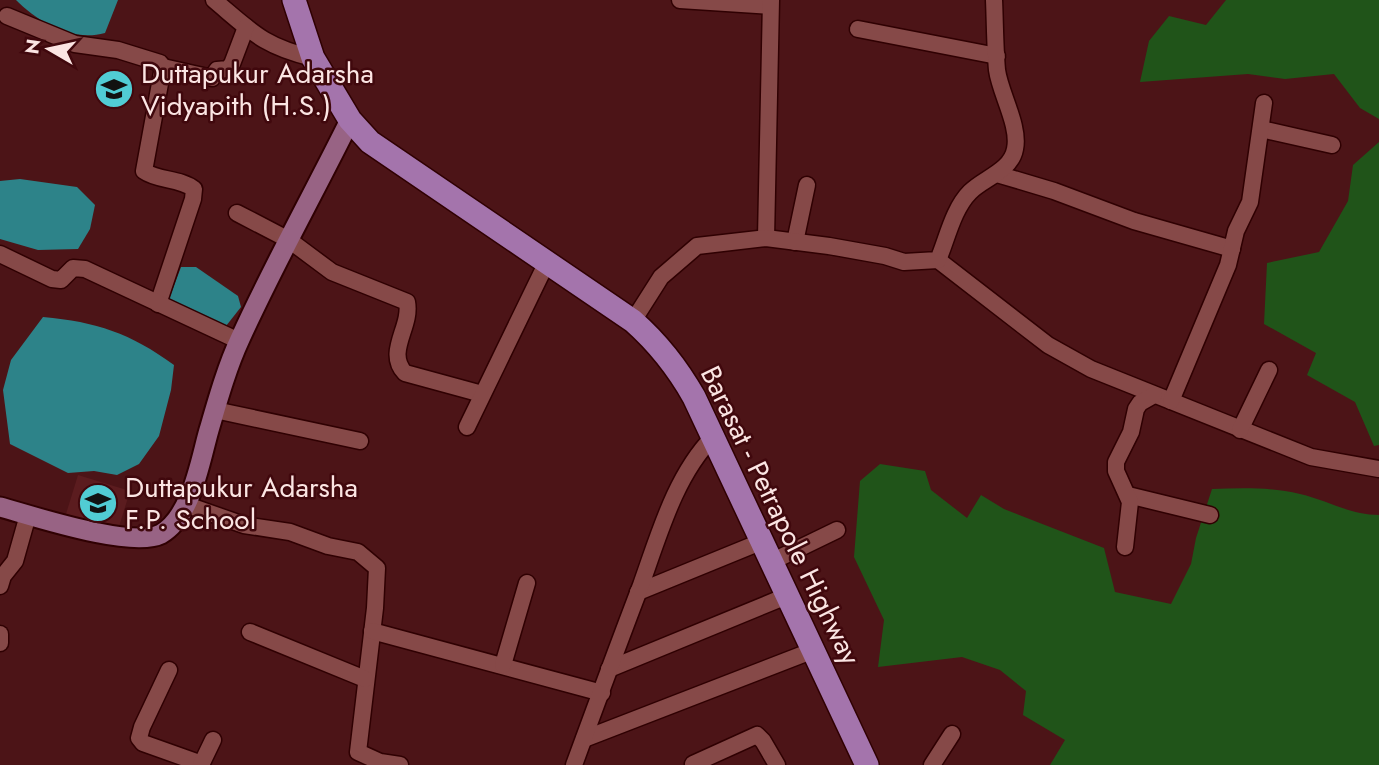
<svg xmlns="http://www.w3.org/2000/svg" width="1379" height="765" font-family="Jost,sans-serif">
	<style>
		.built { fill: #5b1c1f }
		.green { fill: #205419 }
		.water { fill: #2d8389 }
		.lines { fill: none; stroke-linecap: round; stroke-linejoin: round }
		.minor-casing { stroke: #2f0002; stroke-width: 19 }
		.major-casing { stroke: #2f0002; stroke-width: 23 }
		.highway-casing { stroke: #2f0002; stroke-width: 26 }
		.minor { stroke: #864948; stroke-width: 16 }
		.major { stroke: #986384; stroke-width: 19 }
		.highway { stroke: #a474ac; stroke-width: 23 }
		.labels { text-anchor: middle; stroke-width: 5; stroke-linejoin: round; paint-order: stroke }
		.poi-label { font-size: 28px; fill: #fbe5e3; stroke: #40080d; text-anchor: start }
		.street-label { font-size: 28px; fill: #fbe5e3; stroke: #40080d }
	</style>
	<rect width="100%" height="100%" fill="#4c1417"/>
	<polygon class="built" points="78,475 130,491 118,530 66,514"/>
	<g class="green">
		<polygon points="1226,0 1379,0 1379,119 1360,108 1334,74 1285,79 1248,74 1140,82 1149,41 1169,16 1206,25"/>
		<polygon points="1379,142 1379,445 1374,446 1355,402 1307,375 1316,353 1264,324 1267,263 1319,252 1348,201 1353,165"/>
		<path d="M880,464L925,471L931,490L967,518L981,495L1004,509L1104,548L1115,592L1171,604L1191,564L1196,538L1212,489C1242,488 1271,487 1300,494C1327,500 1350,515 1379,515V765H1050L1065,740L1023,715L1026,691L1000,670L962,657L878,667L884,620L854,557L860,481Z"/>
	</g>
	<g class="water">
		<path d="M16,0H118L105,33C72,42 39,23 16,0Z"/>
		<polygon points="20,179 77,187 95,205 90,229 78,249 38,250 0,239 0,181"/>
		<polygon points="181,267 196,267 238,296 241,307 226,326 169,299"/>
		<path d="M43,317C97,322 130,333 174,365L171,390L159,436L139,464L117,475L94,471L68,473L10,444L3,390L11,360Z"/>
	</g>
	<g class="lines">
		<g class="minor-casing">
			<g id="minor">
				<path d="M214,0C252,32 263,46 313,58"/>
				<polyline points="680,0 770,6"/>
				<path d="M7,16L75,44L118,50L160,63L163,67L144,171C158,181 180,178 194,189L193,199L158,304"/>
				<polyline points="858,29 997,56"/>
				<polyline points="163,67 212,78 217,70 228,69 232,64 246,27"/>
				<polyline points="1261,129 1332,145"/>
				<polyline points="997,174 1054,191 1134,221 1232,249"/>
				<path d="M237,213L289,240L332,272L407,302C412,327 385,352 405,373L482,394"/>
				<polyline points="766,238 771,0"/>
				<polyline points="795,242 807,185"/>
				<polyline points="0,254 52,279 61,280 73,268 85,269 239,341"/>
				<polyline points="938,260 1048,345 1091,369 1311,457 1379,469"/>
				<path d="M633,321L661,277L697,246L766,238L829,246L885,256L904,262L938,260C947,239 953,209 970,192C984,178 1011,171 1015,149C1020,126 1000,93 997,70C995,47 995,23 994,0"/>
				<polyline points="1171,401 1228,265 1236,231 1250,202 1264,103"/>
				<polyline points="215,410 360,441"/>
				<polyline points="467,427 547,262"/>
				<polyline points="1240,430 1269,370"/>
				<polyline points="1128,495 1210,515"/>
				<polyline points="187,505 244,525 290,532 328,546 358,552 377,568 375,608 358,752 380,762 400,765"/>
				<polyline points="1125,547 1130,502 1116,471 1116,462 1131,432 1136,409 1140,403 1154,395"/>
				<polyline points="773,561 837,530"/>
				<polyline points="0,586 3,576 15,561 28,515"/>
				<polyline points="638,592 763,541"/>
				<polyline points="372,631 602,693"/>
				<polyline points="250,632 365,679"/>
				<polyline points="0,634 0,643"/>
				<polyline points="503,665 527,583"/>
				<polyline points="609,669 789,595"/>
				<polyline points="169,670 142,727 139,738 143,743 202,764"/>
				<polyline points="584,739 814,650"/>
				<polyline points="693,764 757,735 763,741 777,765"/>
				<polyline points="201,765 213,740"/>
				<path d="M574,765C596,705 618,645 641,585C659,535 675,476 713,437"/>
				<polyline points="932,765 952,734"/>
			</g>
		</g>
		<g class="major-casing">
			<path id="major" d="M0,507C33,516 132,549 161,534C192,516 200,461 209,430C218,399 227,367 240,339C274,264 314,193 350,120"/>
		</g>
		<g class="highway-casing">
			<path id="highway" d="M294,0L313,58L350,120L370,142L633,321C659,344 677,367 694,397L867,765"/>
		</g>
		<use href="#minor" class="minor"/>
		<use href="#major" class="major"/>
		<use href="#highway" class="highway"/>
	</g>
	<defs>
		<g id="school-disc" transform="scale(2.0125)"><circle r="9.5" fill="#51ccd4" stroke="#40080d"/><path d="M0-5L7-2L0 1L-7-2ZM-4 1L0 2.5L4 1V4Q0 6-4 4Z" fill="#111"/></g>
	</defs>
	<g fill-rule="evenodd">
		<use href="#school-disc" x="114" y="89"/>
		<use href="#school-disc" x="98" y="503"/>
	</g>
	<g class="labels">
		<g class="poi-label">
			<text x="141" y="83">Duttapukur Adarsha<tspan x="141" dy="32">Vidyapith (H.S.)</tspan></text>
			<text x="125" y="497">Duttapukur Adarsha<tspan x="125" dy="32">F.P. School</tspan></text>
		</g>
		<g class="street-label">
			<text transform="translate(781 515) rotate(64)" y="10">Barasat - Petrapole Highway</text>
		</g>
	</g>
	<g transform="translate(49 49) rotate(279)" stroke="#40080d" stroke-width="5" paint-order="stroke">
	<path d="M0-5L12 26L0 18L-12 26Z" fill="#fbe5e3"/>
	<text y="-10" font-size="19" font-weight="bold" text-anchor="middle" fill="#fbe5e3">N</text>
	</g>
</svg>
